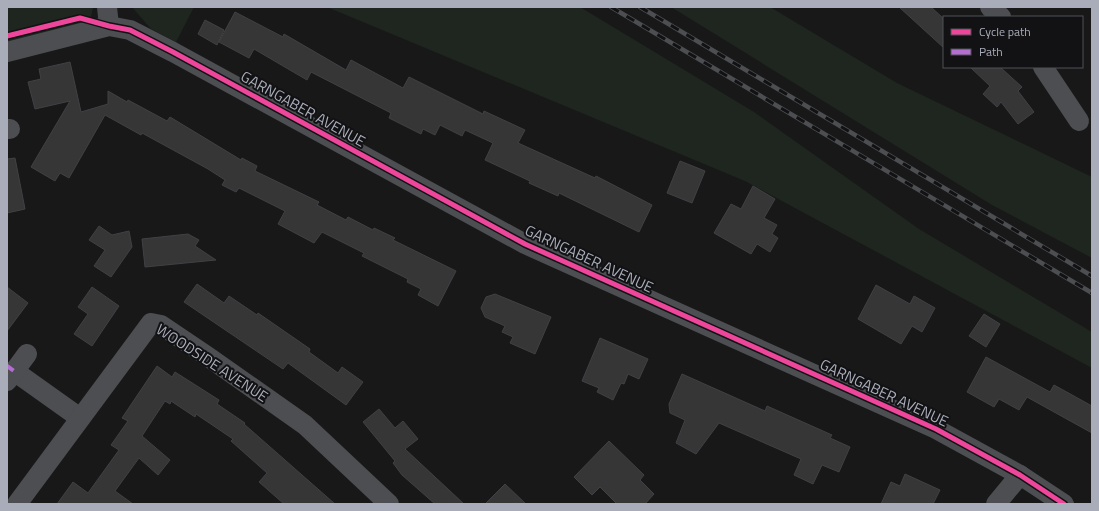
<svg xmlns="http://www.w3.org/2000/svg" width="1099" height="511" font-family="'Titillium Web',sans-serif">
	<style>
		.green { fill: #1e261f }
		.building { fill: #363637; stroke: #404144 }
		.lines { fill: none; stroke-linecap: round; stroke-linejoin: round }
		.minor { stroke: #4c4e51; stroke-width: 20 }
		.rail-casing { stroke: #4c4e51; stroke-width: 4.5 }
		.rail { stroke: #121214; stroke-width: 3; stroke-dasharray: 9; stroke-linecap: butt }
		.quiet { stroke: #b36fd0; stroke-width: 4; stroke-dasharray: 8 4; stroke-linecap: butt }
		.cycleway-casing { stroke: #121214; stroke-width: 8 }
		.cycleway { stroke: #ed469a; stroke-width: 5 }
		.labels { text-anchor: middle; stroke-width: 4; stroke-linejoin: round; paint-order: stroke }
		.street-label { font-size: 15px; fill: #a9adba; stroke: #121214 }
	</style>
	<rect width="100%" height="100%" fill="#181818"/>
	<g class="green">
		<polygon points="7,7 93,7 91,17 80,26 7,46"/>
		<polygon points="132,7 194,7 176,42 151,29"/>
		<polygon points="327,7 580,7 754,112 919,229 1092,332 1092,368 745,181"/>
		<polygon points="671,7 770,7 897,83 1092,177 1092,258 992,205"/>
	</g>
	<g class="building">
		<polygon points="899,7 931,7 944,19 944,48"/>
		<polygon points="235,12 283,37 284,34 346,70 351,60 403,88 409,77 483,114 484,111 525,130 518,143 595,178 596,176 652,205 639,232 559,193 558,196 529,183 530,181 485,160 493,143 465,130 462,136 440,125 435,135 423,129 421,134 389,118 391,113 311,72 307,80 254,49 249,58 219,42"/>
		<polygon points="205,20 224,30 217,45 198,34"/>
		<polygon points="70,62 81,112 108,104 108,91 127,102 128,100 167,121 170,117 241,160 242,158 257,166 255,171 319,202 317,205 346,220 348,217 373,230 374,228 395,238 393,240 456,271 438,306 418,295 421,289 407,282 408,279 362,256 364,253 322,232 314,243 278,224 285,211 239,188 236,192 222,185 225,180 208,169 142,133 141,135 105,115 69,178 60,173 55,181 31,167 70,101 35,109 28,82 41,79 39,69"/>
		<polygon points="970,67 1000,67 1022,87 1018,91 1034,112 1018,124 1001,102 997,107 983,94 990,86"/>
		<polygon points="15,158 25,209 7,213 7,159"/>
		<polygon points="680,161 705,171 692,203 667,193"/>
		<polygon points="753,186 775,199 764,218 777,225 772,234 778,238 770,252 757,244 751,254 714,233 731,204 741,209"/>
		<polygon points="99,226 112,235 129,231 132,247 111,277 94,266 105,250 89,240"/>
		<polygon points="188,234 199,240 195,246 216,260 145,267 142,239"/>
		<polygon points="197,284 224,303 229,296 257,315 258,313 310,349 309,352 338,373 342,367 363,382 346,405 288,363 283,369 184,302"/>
		<polygon points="876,285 910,304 914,296 935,308 922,332 912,326 901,344 858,319"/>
		<polygon points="7,287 28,303 7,331"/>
		<polygon points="92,287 119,306 92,346 74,334 88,314 78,307"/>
		<polygon points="495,294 551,317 535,354 510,343 513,337 502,332 505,326 485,317 481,308 486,297"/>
		<polygon points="984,314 1000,324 986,347 969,336"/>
		<polygon points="600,338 648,359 639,379 628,374 624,384 621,383 613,400 597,392 599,388 582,381"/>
		<polygon points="986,357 1050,392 1054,385 1092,406 1092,433 1027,397 1019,410 999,399 994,407 967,392"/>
		<polygon points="157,366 172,377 175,372 219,400 217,404 245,423 244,424 335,504 284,504 259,482 267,473 231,441 233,439 196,414 195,417 171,401 170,404 165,401 142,436 170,460 158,475 139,458 115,491 133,504 57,504 73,482 88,493 119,450 111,445 128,421 122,418"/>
		<polygon points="682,374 765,411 767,406 832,435 830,438 850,447 839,472 822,465 813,484 794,475 801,459 719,423 696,454 676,443 685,420 670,413 669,404"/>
		<polygon points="379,409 395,428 403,421 418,439 405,449 464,504 435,504 402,475 393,463 395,461 363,422"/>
		<polygon points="609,441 644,475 640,480 654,494 645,504 617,504 600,487 592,495 574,477"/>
		<polygon points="905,474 940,490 933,504 881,504 891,482 900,486"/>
		<polygon points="505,484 526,504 485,504"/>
	</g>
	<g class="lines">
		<g class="minor">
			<polyline points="107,7 109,26"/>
			<polyline points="990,7 1001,17"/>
			<polyline points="7,52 109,26 130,30 173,52 525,244 936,429 1020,475 1064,504"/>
			<polyline points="1043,67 1079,121"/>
			<polyline points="7,129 10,129"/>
			<polyline points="14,371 80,418"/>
			<polyline points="7,381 27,354"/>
			<polyline points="17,504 151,323 161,325 207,356 305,425 389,504"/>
			<polyline points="996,504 1020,475"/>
		</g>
		<g class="rail-casing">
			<g id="rail">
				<polyline points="611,7 1092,293"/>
				<polyline points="640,7 1092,276"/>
			</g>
		</g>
		<use href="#rail" class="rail"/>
		<polyline class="quiet" points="7,366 14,371"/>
		<g class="cycleway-casing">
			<polyline id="cycleway" points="7,36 80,18 109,26 130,30 173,52 525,244 936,429 1020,475 1064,504"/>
		</g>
		<use href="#cycleway" class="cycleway"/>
	</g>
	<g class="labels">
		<g class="street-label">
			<text transform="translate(303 109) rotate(29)" y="5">GARNGABER AVENUE</text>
			<text transform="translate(589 259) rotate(25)" y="5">GARNGABER AVENUE</text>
			<text transform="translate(212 363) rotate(33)" y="5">WOODSIDE AVENUE</text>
			<text transform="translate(884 393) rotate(25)" y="5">GARNGABER AVENUE</text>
		</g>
	</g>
	<rect width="1099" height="511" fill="none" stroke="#a9adba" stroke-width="16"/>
	<rect x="943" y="16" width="140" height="52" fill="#121214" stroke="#4e5056"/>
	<rect x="951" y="29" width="20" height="6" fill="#ed469a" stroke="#4e5056"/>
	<text x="979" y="36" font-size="12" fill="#a9adba">Cycle path</text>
	<rect x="951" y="49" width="20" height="6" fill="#b36fd0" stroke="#4e5056"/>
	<text x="979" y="56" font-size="12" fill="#a9adba">Path</text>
</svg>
